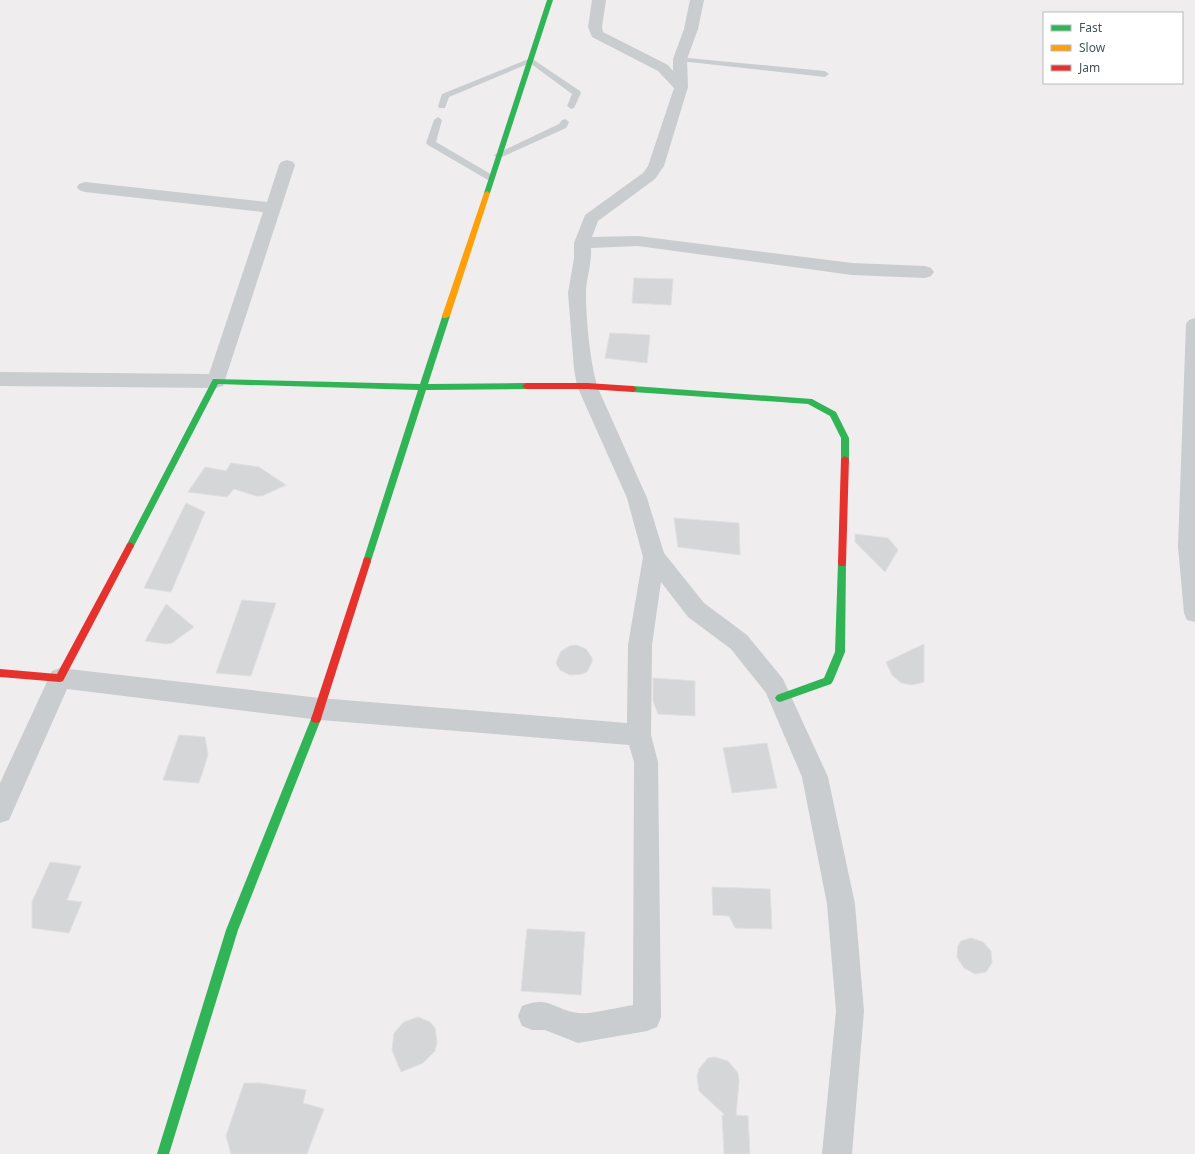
<svg xmlns="http://www.w3.org/2000/svg" width="1195" height="1154" font-family="'Noto Sans',sans-serif">
	<style>
		.building { fill: #d5d6d8; stroke: #e0dfe1 }
		.lines { fill: none; stroke-linecap: round; stroke-linejoin: round }
		.lane { fill: #c9cdcf; fill-rule: evenodd }
		.street { fill: #c9cdcf; fill-rule: evenodd }
		.fast { fill: #30b455; fill-rule: evenodd }
		.slow { fill: #ff9f0a; fill-rule: evenodd }
		.jam { fill: #e5322d; fill-rule: evenodd }
	</style>
	<rect width="100%" height="100%" fill="#efedee"/>
	<g class="building">
		<polygon points="634,278 673,279 671,305 632,303"/>
		<polygon points="610,333 650,335 647,363 605,358"/>
		<polygon points="231,463 259,467 286,485 262,496 256,496 234,489 227,497 188,492 205,467 226,471"/>
		<polygon points="186,503 205,512 171,592 144,588"/>
		<polygon points="674,518 739,523 740,555 678,547"/>
		<polygon points="855,534 888,538 898,550 885,572 855,542"/>
		<polygon points="242,600 276,603 251,676 216,673"/>
		<polygon points="166,604 194,627 172,643 166,644 145,641"/>
		<polygon points="924,644 924,682 912,685 901,683 892,675 886,662"/>
		<polygon points="576,645 586,649 592,658 592,662 587,672 582,674 570,675 560,670 556,663 561,651 570,646"/>
		<polygon points="653,678 695,681 695,716 658,714 653,701"/>
		<polygon points="179,735 205,737 208,755 199,783 163,780"/>
		<polygon points="767,743 777,788 732,793 723,748"/>
		<polygon points="50,862 81,866 67,900 82,902 69,933 32,928 32,902"/>
		<polygon points="712,887 770,889 772,929 735,928 729,916 713,915"/>
		<polygon points="527,929 585,932 581,995 521,991"/>
		<polygon points="971,938 983,942 991,951 992,963 986,972 975,974 964,968 960,962 957,957 958,946 961,941"/>
		<polygon points="418,1017 430,1022 435,1028 437,1043 435,1051 423,1063 401,1072 392,1050 394,1033 404,1022"/>
		<polygon points="715,1057 728,1061 738,1073 739,1081 736,1115 748,1116 750,1154 724,1154 722,1115 725,1115 699,1091 697,1076 699,1069 708,1058"/>
		<polygon points="244,1083 260,1083 306,1090 303,1103 324,1109 307,1154 231,1154 226,1136"/>
	</g>
	<g class="lines">
		<g class="lane">
			<polygon points="677,57 825,71 829,74 825,77 680,61 676,59"/>
			<polygon points="531,58 580,91 581,93 574,108 571,109 567,106 572,94 530,63 449,97 445,108 439,108 438,106 442,94"/>
			<polygon points="438,117 442,120 436,142 494,176 494,180 488,180 428,145 426,143 434,120"/>
			<polygon points="565,119 569,122 566,128 502,157 496,157 494,155 559,124 562,120"/>
		</g>
		<g class="street">
			<path d="M592,0H606L602,27L603,32L668,65L673,71V59L684,29L690,0H704L698,29L687,59L688,87L664,166L655,179L598,221L592,237L638,236L852,263L925,266L931,268L934,272L931,276L925,278L852,275L638,246L591,248C592,264 586,278 586,294C586,322 590,359 597,386L647,498L664,553L704,603L747,635L783,679L828,777L855,904L864,1011L852,1154H822L836,1011L827,904L802,777L766,693L731,649L688,617L661,582L652,645L651,735L658,762L661,1017L657,1027L647,1031L578,1043L545,1030H532L522,1026L518,1016L522,1006C549,995 554,1010 578,1013C588,1015 620,1007 633,1005L634,762L629,745L320,720L67,689L9,820L0,823V783L52,671L60,668L320,698L627,723L628,645L643,557L627,498L577,386L574,369L568,293L574,258V243L585,215L643,173L648,166L674,88L658,71L592,37L588,27Z"/>
			<polygon points="287,160 293,162 295,165 223,386 216,388 0,386 0,372 209,374 263,212 85,192 79,190 77,187 79,184 85,182 267,202 279,165 281,162"/>
			<polygon points="1195,318 1195,622 1187,620 1184,613 1178,547 1186,324 1189,320"/>
		</g>
		<g class="fast">
			<polygon points="547,0 553,0 490,193 485,194 484,193"/>
			<polygon points="443,314 446,314 450,316 428,384 526,383 530,386 526,389 426,390 370,564 364,564 363,561 418,390 218,384 133,548 127,548 126,546 213,379 420,384"/>
			<polygon points="633,386 812,399 836,412 849,438 849,459 845,462 841,459 841,438 830,416 808,404 633,392 629,389"/>
			<polygon points="842,559 845,560 846,563 845,652 833,681 831,684 828,685 780,702 777,701 775,698 777,695 824,678 835,652 838,563 839,560"/>
			<polygon points="316,715 320,716 321,719 238,930 169,1154 157,1154 226,930 311,719 312,716"/>
		</g>
		<polygon class="slow" points="487,191 490,193 450,316 446,318 443,318 442,316 484,193"/>
		<g class="jam">
			<polygon points="526,383 587,383 633,386 637,389 633,392 587,389 526,389 522,386"/>
			<polygon points="845,456 849,459 846,563 845,566 839,566 838,563 841,459"/>
			<polygon points="130,542 133,544 134,546 63,681 60,682 0,677 0,669 57,674 127,544"/>
			<polygon points="367,557 370,558 371,561 321,719 320,722 316,723 312,722 311,719 363,561 364,558"/>
		</g>
	</g>
	<rect x="1043" y="12" width="140" height="72" fill="#ffffff" stroke="#b4bbbd"/>
	<rect x="1051" y="25" width="20" height="6" fill="#30b455" stroke="#b4bbbd"/>
	<text x="1079" y="32" font-size="12" fill="#43555b">Fast</text>
	<rect x="1051" y="45" width="20" height="6" fill="#ff9f0a" stroke="#b4bbbd"/>
	<text x="1079" y="52" font-size="12" fill="#43555b">Slow</text>
	<rect x="1051" y="65" width="20" height="6" fill="#e5322d" stroke="#b4bbbd"/>
	<text x="1079" y="72" font-size="12" fill="#43555b">Jam</text>
</svg>
